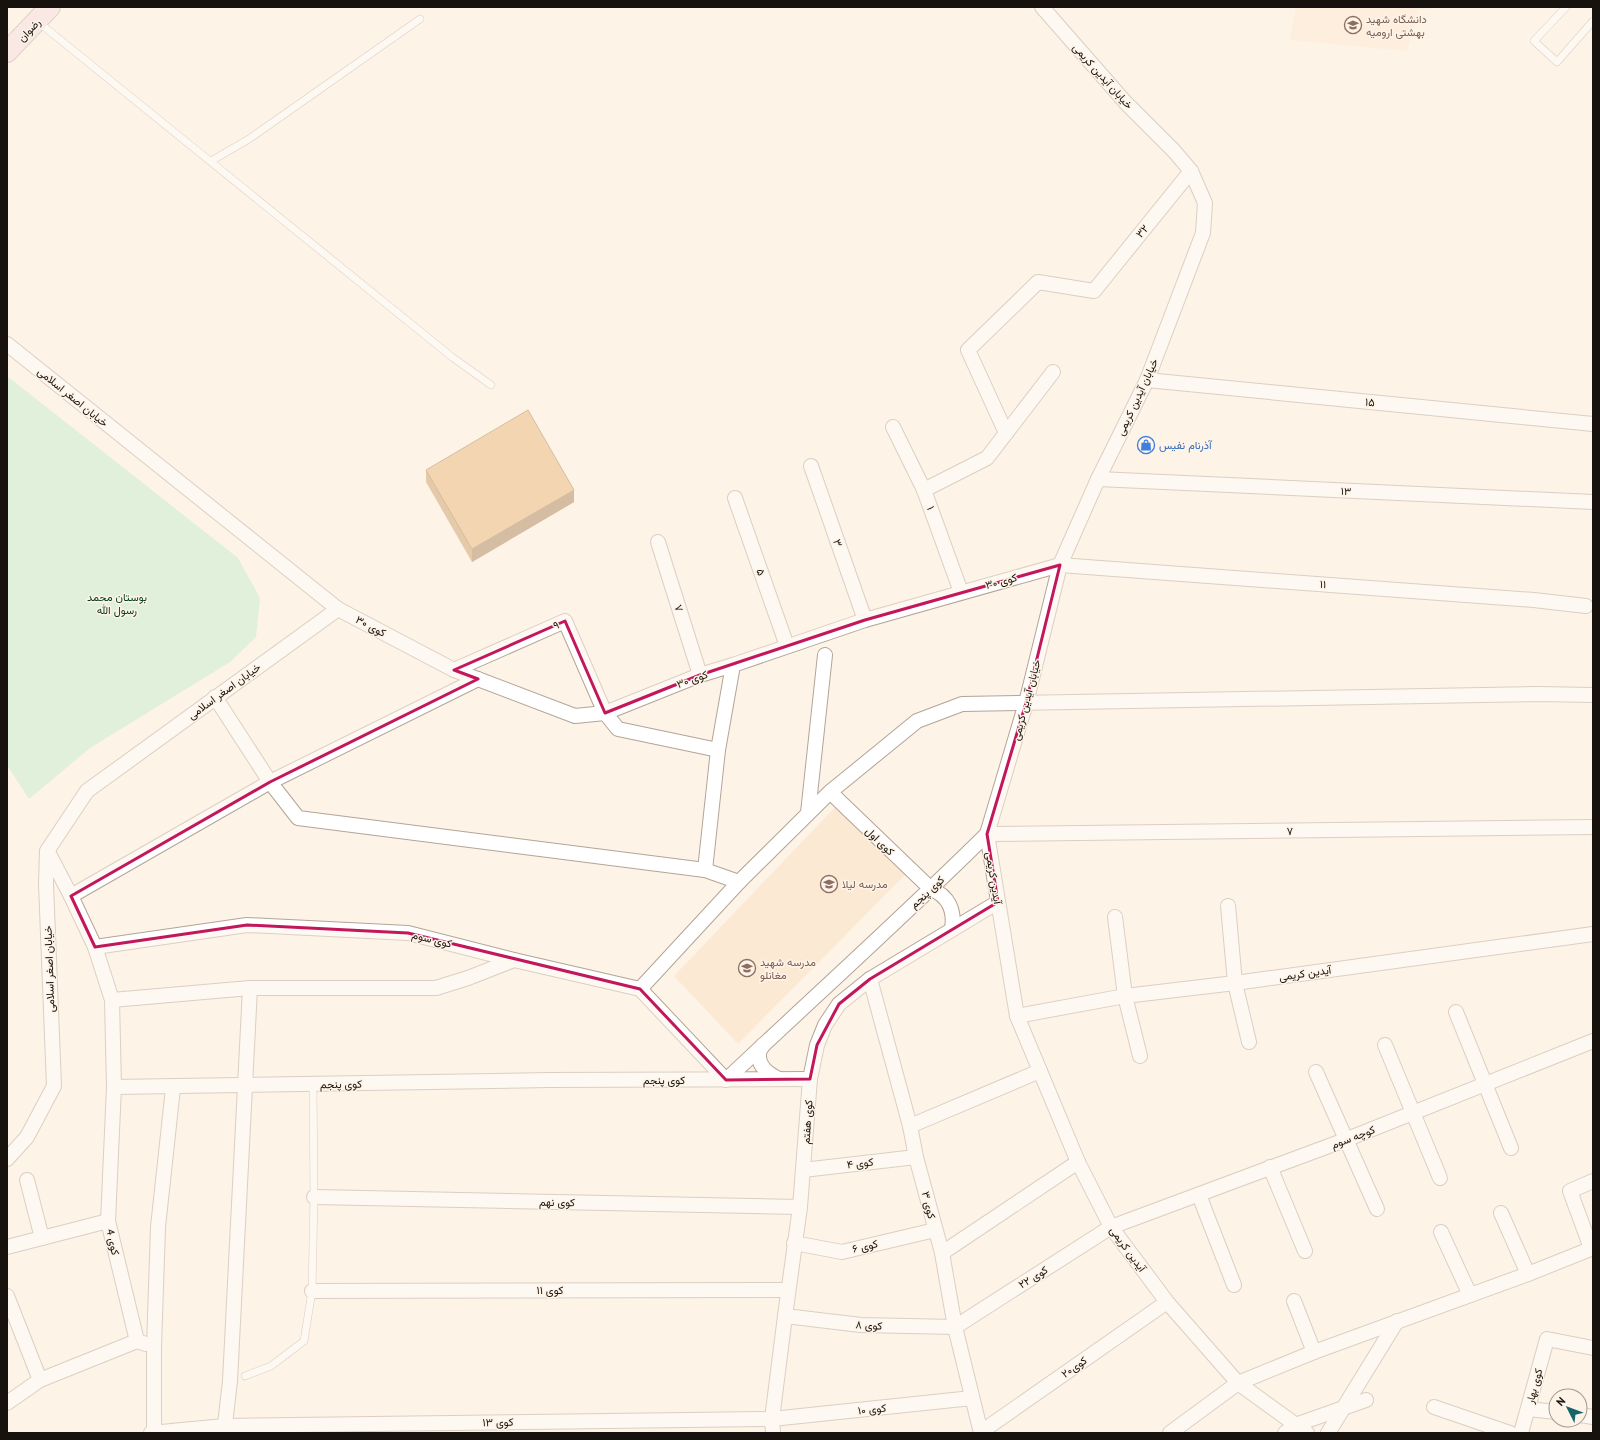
<svg xmlns="http://www.w3.org/2000/svg" width="1600" height="1440" font-family="'PT Sans',Vazirmatn,sans-serif">
	<style>
		.built { fill: #fce9d3 }
		.green { fill: #bdedcb }
		.lines { fill: none; stroke-linecap: round; stroke-linejoin: round }
		.lane-casing { stroke: #b2a597; stroke-width: 8 }
		.street-casing { stroke: #b2a597; stroke-width: 16 }
		.secondary-casing { stroke: #b2a597; stroke-width: 22 }
		.lane { stroke: #fff; stroke-width: 7 }
		.street { stroke: #fff; stroke-width: 14 }
		.secondary { stroke: #f4dcdd; stroke-width: 20 }
		.wall { fill: #c89960 }
		.shaded-wall { fill: #a27d4e }
		.building { fill: #e8b270; stroke: #a27d4e }
		.marked { fill: none; stroke: #c2185b; stroke-width: 3; stroke-linejoin: round }
		.labels { text-anchor: middle; stroke-width: 3; stroke-linejoin: round; paint-order: stroke }
		.education-label { font-size: 11px; fill: #785e54; stroke: #fef3e7; text-anchor: start }
		.street-label { font-size: 11px; fill: #17120d; stroke: #fef3e7 }
		.shop-label { font-size: 11px; fill: #366cbe; stroke: #fef3e7; text-anchor: start }
		.park-label { font-size: 11px; fill: #003d1d; stroke: #fef3e7 }
	</style>
	<rect width="100%" height="100%" fill="#fef3e7"/>
	<g class="built">
		<polygon points="1296,7 1448,7 1418,10 1407,51 1290,40"/>
		<polygon points="838,804 908,872 738,1044 674,976"/>
	</g>
	<polygon class="green" points="7,376 238,558 260,598 256,637 230,662 90,748 29,799 7,765"/>
	<g class="lines">
		<g class="lane-casing">
			<g id="lane">
				<polyline points="1566,7 1534,41 1557,62 1593,21"/>
				<polyline points="37,21 452,357 491,385"/>
				<polyline points="211,161 249,139 420,19"/>
				<polyline points="245,1376 271,1366 304,1341 312,1291 314,1197 313,1084"/>
			</g>
		</g>
		<g class="street-casing">
			<g id="street">
				<polyline points="1042,7 1126,103 1174,151 1191,171 1205,203 1203,233 1147,380 1098,479 1060,565 1026,703 987,834 1017,1016 1078,1162 1111,1227 1167,1302 1238,1383 1307,1433"/>
				<polyline points="7,344 338,609 87,791 47,851 46,884 54,1086 27,1137 7,1159"/>
				<polyline points="1147,380 1593,424"/>
				<polyline points="893,427 924,490 961,592"/>
				<polyline points="1006,433 968,350 1038,282 1094,291 1191,171"/>
				<polyline points="811,466 865,620"/>
				<polyline points="1098,479 1593,502"/>
				<polyline points="924,490 987,458 1053,372"/>
				<polyline points="735,498 787,646"/>
				<polyline points="658,542 700,675"/>
				<polyline points="338,609 454,670 575,716 605,713 700,675 733,665 865,620 1060,565 1534,600 1586,606"/>
				<polyline points="733,665 718,750 705,870 739,882"/>
				<polyline points="454,670 565,621 605,713 618,729 718,750"/>
				<polyline points="215,697 270,782 298,818 705,870"/>
				<path d="M830,792L931,889C949,896 955,911 952,929"/>
				<polyline points="808,813 825,655"/>
				<polyline points="987,834 1593,827"/>
				<polyline points="48,852 71,896"/>
				<polyline points="1228,906 1235,983 1249,1042"/>
				<polyline points="1115,917 1125,996 1140,1056"/>
				<polyline points="95,947 247,925 408,933 514,960 640,989 726,1080"/>
				<polyline points="870,979 910,1126 916,1157 942,1253 955,1327 981,1433"/>
				<polyline points="640,989 739,882 830,792 917,721 962,704 1536,694 1593,695"/>
				<polyline points="112,1000 95,947 71,896 270,782 478,679"/>
				<polyline points="1456,1012 1511,1148"/>
				<polyline points="1017,1016 1125,996 1235,983 1593,934"/>
				<path d="M763,1045C762,1047 759,1051 759,1054C758,1067 769,1074 779,1079"/>
				<polyline points="1385,1045 1440,1178"/>
				<polyline points="1316,1072 1377,1209"/>
				<path d="M726,1080C813,998 902,918 987,834"/>
				<polyline points="114,1087 549,1080 810,1079"/>
				<polyline points="910,1126 1040,1071"/>
				<polyline points="1270,1167 1305,1251"/>
				<polyline points="803,1170 916,1157"/>
				<polyline points="27,1180 42,1238"/>
				<polyline points="1199,1195 1234,1285"/>
				<polyline points="314,1197 800,1207"/>
				<polyline points="1501,1213 1528,1274"/>
				<polyline points="108,1221 114,1087 112,1000 250,988 436,988 468,978 514,960"/>
				<polyline points="1441,1232 1470,1295"/>
				<polyline points="794,1243 842,1252 935,1230"/>
				<polyline points="7,1247 108,1221 137,1341"/>
				<polyline points="1591,1248 1570,1191 1593,1181"/>
				<polyline points="942,1253 1078,1162"/>
				<polyline points="312,1291 788,1290"/>
				<polyline points="7,1296 40,1380"/>
				<polyline points="1294,1301 1314,1352"/>
				<polyline points="785,1316 861,1325 955,1327"/>
				<polyline points="955,1327 1111,1227 1345,1140 1593,1041"/>
				<polyline points="7,1403 40,1380 137,1341 146,1344"/>
				<polyline points="1434,1407 1510,1433"/>
				<polyline points="1528,1409 1556,1412"/>
				<polyline points="1580,1415 1593,1417"/>
				<polyline points="154,1432 154,1346 158,1227 173,1088"/>
				<polyline points="981,1432 1167,1302"/>
				<polyline points="151,1433 224,1426 772,1419 972,1398"/>
				<polyline points="224,1433 230,1381 250,988"/>
				<polyline points="773,1433 772,1419 785,1316 800,1207 810,1079 817,1045 825,1025 839,1004 870,979 998,902"/>
				<polyline points="1170,1433 1238,1383 1314,1352 1528,1274 1593,1248"/>
				<polyline points="1285,1433 1295,1425 1366,1400"/>
				<polyline points="1328,1433 1397,1321"/>
				<polyline points="1521,1433 1547,1339 1593,1348"/>
			</g>
		</g>
		<g class="secondary-casing">
			<polyline id="secondary" points="7,52 50,7"/>
		</g>
		<use href="#lane" class="lane"/>
		<use href="#street" class="street"/>
		<use href="#secondary" class="secondary"/>
	</g>
	<polygon class="wall" points="426,470 574,502 472,562 426,482"/>
	<polygon class="shaded-wall" points="574,490 574,502 472,562 472,549"/>
	<polygon class="building" points="528,410 574,490 472,549 426,470"/>
	<path d="M0 0H1600V1440H0ZM1060,565L1026,703L987,834L998,902L870,979L839,1004L817,1045L810,1079L726,1080L640,989L408,933L247,925L95,947L71,896L270,782L478,679L454,670L565,621L605,713L700,675L865,620Z" fill="#fef3e7" fill-opacity=".55" fill-rule="evenodd"/>
	<path class="marked" d="M1060,565L1026,703L987,834L998,902L870,979L839,1004L817,1045L810,1079L726,1080L640,989L408,933L247,925L95,947L71,896L270,782L478,679L454,670L565,621L605,713L700,675L865,620Z"/>
	<defs>
		<g id="university-ring" transform="scale(0.9)"><circle r="9.5" fill="#fef3e7" stroke="#8d6e63" stroke-width="1.5"/><path d="M0-5L7-2L0 1L-7-2ZM-4 1L0 2.5L4 1V4Q0 6-4 4Z" fill="#8d6e63"/></g>
		<g id="shop-ring" transform="scale(0.9)"><circle r="9.5" fill="#fef3e7" stroke="#3f7fe0" stroke-width="1.5"/><path d="M-5-2.5h2.3a2.7 3.5 0 0 1 5.4 0H5L5.5 6h-11ZM-1.5-2.5h3a1.5 2.3 0 0 0-3 0Z" fill="#3f7fe0"/></g>
		<g id="school-ring" transform="scale(0.9)"><circle r="9.5" fill="#fef3e7" stroke="#8d6e63" stroke-width="1.5"/><path d="M0-5L7-2L0 1L-7-2ZM-4 1L0 2.5L4 1V4Q0 6-4 4Z" fill="#8d6e63"/></g>
	</defs>
	<g fill-rule="evenodd">
		<use href="#university-ring" x="1353" y="25"/>
		<use href="#shop-ring" x="1146" y="445"/>
		<use href="#school-ring" x="829" y="884"/>
		<use href="#school-ring" x="747" y="968"/>
	</g>
	<g class="labels">
		<g class="education-label">
			<text x="1366" y="23">دانشگاه شهید<tspan x="1366" dy="13">بهشتی ارومیه</tspan></text>
			<text x="842" y="888">مدرسه لیلا</text>
			<text x="760" y="966">مدرسه شهید<tspan x="760" dy="13">مغانلو</tspan></text>
		</g>
		<g class="street-label">
			<text transform="translate(29 30) rotate(-46)" y="4">رضوان</text>
			<text transform="translate(1103 76) rotate(48)" y="4">خیابان آیدین کریمی</text>
			<text transform="translate(1142 231) rotate(-51)" y="4">۳۲</text>
			<text transform="translate(73 397) rotate(39)" y="4">خیابان اصغر اسلامی</text>
			<text transform="translate(1137 397) rotate(-65)" y="4">خیابان آیدین کریمی</text>
			<text transform="translate(1370 402) rotate(6)" y="4">۱۵</text>
			<text transform="translate(1346 491) rotate(3)" y="4">۱۳</text>
			<text transform="translate(931 508) rotate(70)" y="4">۱</text>
			<text transform="translate(838 543) rotate(71)" y="4">۳</text>
			<text transform="translate(761 572) rotate(71)" y="4">۵</text>
			<text transform="translate(1001 581) rotate(-15)" y="4">کوی ۳۰</text>
			<text transform="translate(1323 584) rotate(4)" y="4">۱۱</text>
			<text transform="translate(679 608) rotate(72)" y="4">۷</text>
			<text transform="translate(556 625) rotate(-24)" y="4">۹</text>
			<text transform="translate(371 626) rotate(28)" y="4">کوی ۳۰</text>
			<text transform="translate(692 679) rotate(-20)" y="4">کوی ۳۰</text>
			<text transform="translate(224 691) rotate(-36)" y="4">خیابان اصغر اسلامی</text>
			<text transform="translate(1026 700) rotate(-75)" y="4">خیابان آیدین کریمی</text>
			<text transform="translate(1290 831) rotate(-1)" y="4">۷</text>
			<text transform="translate(880 841) rotate(44)" y="4">کوی اول</text>
			<text transform="translate(994 878) rotate(81)" y="4">آیدین کریمی</text>
			<text transform="translate(927 892) rotate(-43)" y="4">کوی پنجم</text>
			<text transform="translate(432 939) rotate(14)" y="4">کوی سوم</text>
			<text transform="translate(49 969) rotate(-92)" y="4">خیابان اصغر اسلامی</text>
			<text transform="translate(1305 973) rotate(-8)" y="4">آیدین کریمی</text>
			<text x="664" y="1084">کوی پنجم</text>
			<text transform="translate(341 1084) rotate(-1)" y="4">کوی پنجم</text>
			<text transform="translate(807 1122) rotate(-86)" y="4">کوی هفتم</text>
			<text transform="translate(1353 1137) rotate(-21)" y="4">کوچه سوم</text>
			<text transform="translate(860 1163) rotate(-7)" y="4">کوی ۴</text>
			<text transform="translate(557 1202) rotate(1)" y="4">کوی نهم</text>
			<text transform="translate(929 1205) rotate(76)" y="4">کوی ۳</text>
			<text transform="translate(113 1242) rotate(77)" y="4">کوی 4</text>
			<text transform="translate(865 1246) rotate(-13)" y="4">کوی ۶</text>
			<text transform="translate(1128 1249) rotate(54)" y="4">آیدین کریمی</text>
			<text transform="translate(1033 1277) rotate(-32)" y="4">کوی ۲۲</text>
			<text x="550" y="1294">کوی ۱۱</text>
			<text transform="translate(869 1325) rotate(3)" y="4">کوی ۸</text>
			<text transform="translate(1074 1367) rotate(-35)" y="4">کوی۲۰</text>
			<text transform="translate(1534 1386) rotate(-75)" y="4">کوی بهار</text>
			<text transform="translate(872 1409) rotate(-6)" y="4">کوی ۱۰</text>
			<text transform="translate(498 1422) rotate(-1)" y="4">کوی ۱۳</text>
		</g>
		<g class="shop-label">
			<text x="1159" y="449">آذرنام نفیس</text>
		</g>
		<g class="park-label">
			<text x="117" y="601">بوستان محمد<tspan x="117" dy="13">رسول الله</tspan></text>
		</g>
	</g>
	<rect width="1600" height="1440" fill="none" stroke="#17120d" stroke-width="16"/>
	<g transform="translate(1568 1408) rotate(312)"><circle r="19" fill="#fef3e7" stroke="#a29990"/>
	<path d="M0-3L7 15L0 10L-7 15Z" fill="#156469"/>
	<text y="-6" font-size="11" font-weight="bold" text-anchor="middle" fill="#17120d">N</text>
	</g>
</svg>
